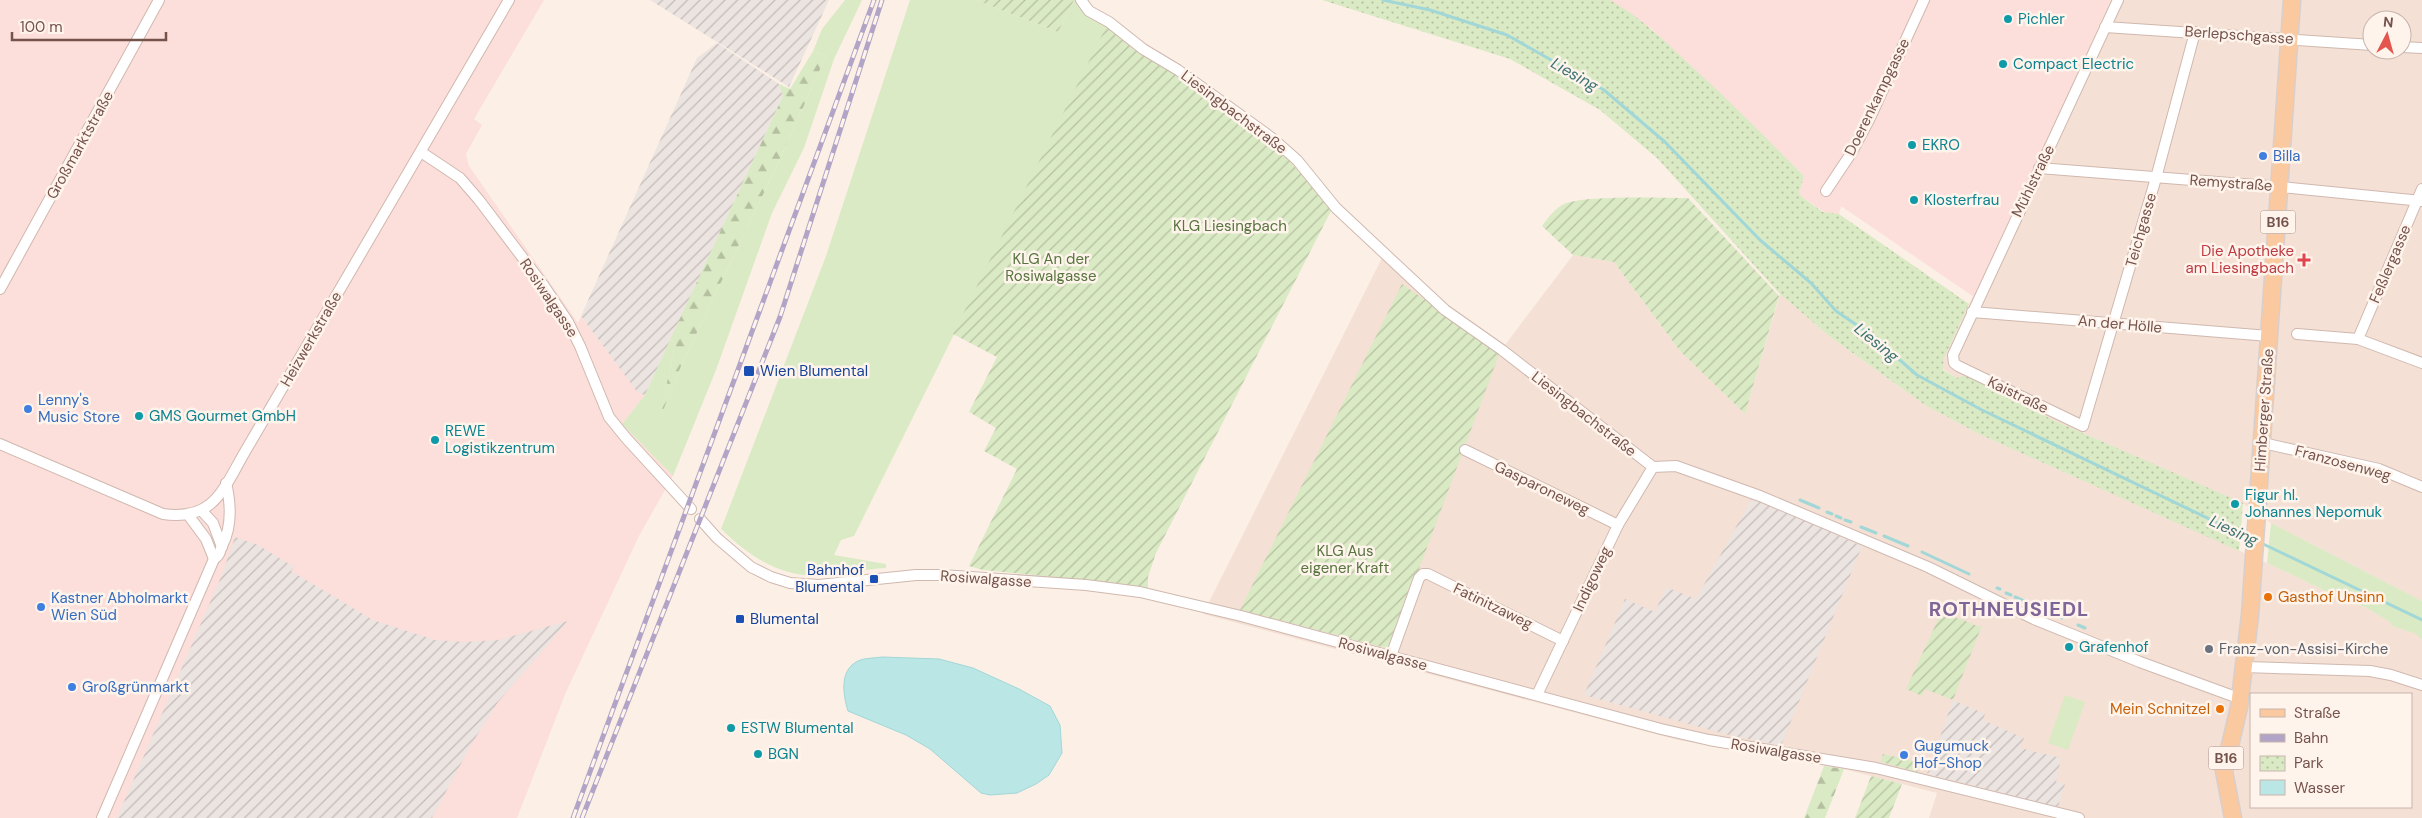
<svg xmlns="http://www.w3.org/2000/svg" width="2422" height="818" font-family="'DM Sans',sans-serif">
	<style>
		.residential { fill: #f4e0d4; fill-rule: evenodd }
		.commercial { fill: #fcdeda }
		.industrial { fill: url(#industrial-furrows) }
		.grass { fill: #daeac4 }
		.forest { fill: url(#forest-firs) }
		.park { fill: url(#park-dots) }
		.garden { fill: url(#garden-furrows) }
		.water { fill: #bae6e5; stroke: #a1d7d7 }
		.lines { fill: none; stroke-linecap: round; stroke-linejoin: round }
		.stream { stroke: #a1d7d7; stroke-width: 3 }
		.street-casing { stroke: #d0b8af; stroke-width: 12 }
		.primary-casing { stroke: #d8cfcd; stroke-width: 19 }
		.street { stroke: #fff; stroke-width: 10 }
		.primary { stroke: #fac99f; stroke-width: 16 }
		.rail-casing { stroke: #b1a4c6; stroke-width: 5 }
		.rail { stroke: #fff4ec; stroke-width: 3; stroke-dasharray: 9; stroke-linecap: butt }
		.culture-dot { fill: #0f9aa8; stroke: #fff4ec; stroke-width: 2 }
		.shop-dot { fill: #3f7fe0; stroke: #fff4ec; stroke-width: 2 }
		.health-dot { fill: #e0444e; stroke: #fff4ec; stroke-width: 2 }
		.transit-dot { fill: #1a4fb4; stroke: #fff4ec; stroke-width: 2 }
		.food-dot { fill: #e8710a; stroke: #fff4ec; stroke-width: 2 }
		.worship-dot { fill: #6b7280; stroke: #fff4ec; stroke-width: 2 }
		.labels { text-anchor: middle; stroke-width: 5; stroke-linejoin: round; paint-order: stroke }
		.shield { fill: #fff4ec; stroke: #9e837b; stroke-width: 1 }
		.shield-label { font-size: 14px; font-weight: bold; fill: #75534b }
		.culture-label { font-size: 15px; fill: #0d838f; stroke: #fff4ec; text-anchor: start }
		.street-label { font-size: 15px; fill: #75534b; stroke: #fff4ec }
		.shop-label { font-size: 15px; fill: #366cbe; stroke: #fff4ec; text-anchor: start }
		.park-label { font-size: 15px; fill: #587540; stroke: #fff4ec }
		.health-label { font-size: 15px; fill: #be3a42; stroke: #fff4ec; text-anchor: end }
		.transit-label { font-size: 15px; fill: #164399; stroke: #fff4ec; text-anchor: start }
		.food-label { font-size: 15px; fill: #c56008; stroke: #fff4ec; text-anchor: start }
		.worship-label { font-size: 15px; fill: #5b616d; stroke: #fff4ec; text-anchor: start }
		.water-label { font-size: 16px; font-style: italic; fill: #3c7473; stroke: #fff4ec }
		.district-label { font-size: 20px; font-weight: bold; letter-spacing: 1px; fill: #7f6699; stroke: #fff4ec }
	</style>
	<defs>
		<pattern id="industrial-furrows" width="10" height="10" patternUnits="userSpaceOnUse" patternTransform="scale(1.25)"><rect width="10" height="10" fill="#ece4e0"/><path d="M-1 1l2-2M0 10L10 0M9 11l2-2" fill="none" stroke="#c4bbb8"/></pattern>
		<pattern id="forest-firs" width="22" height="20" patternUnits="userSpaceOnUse" patternTransform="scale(1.25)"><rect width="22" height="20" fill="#daeac4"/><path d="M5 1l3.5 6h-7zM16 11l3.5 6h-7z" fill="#b5c0a1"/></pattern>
		<pattern id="park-dots" width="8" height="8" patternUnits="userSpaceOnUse" patternTransform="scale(1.25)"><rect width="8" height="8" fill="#daeac4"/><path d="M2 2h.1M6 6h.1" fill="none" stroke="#b5c0a1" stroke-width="1.8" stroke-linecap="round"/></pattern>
		<pattern id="garden-furrows" width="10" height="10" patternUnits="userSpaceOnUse" patternTransform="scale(1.25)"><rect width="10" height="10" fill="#daeac4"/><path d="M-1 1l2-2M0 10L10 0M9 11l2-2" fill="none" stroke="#b5c0a1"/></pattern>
	</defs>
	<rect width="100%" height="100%" fill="#fcf0e6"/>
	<g class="residential">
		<path d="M2111,0H2422V601L2271,523L2242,503L2055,421L1965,375L1957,378L1943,369L1944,358ZM2372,20H2402V50H2372Z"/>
		<path d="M1573,255L1614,262L1680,351L1745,414L1780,294L1829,336L1925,405L1977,433L2267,563L2338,597L2367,608L2391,623L2392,626L2416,634L2422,640V818H1929L1937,793L1844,769L1678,740L1203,614L1382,258L1505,345ZM2251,694H2411V807H2251Z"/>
	</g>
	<g class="commercial">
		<polygon points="0,0 544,0 474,119 482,125 466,154 469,166 578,323 581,316 638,392 645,395 622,424 673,476 639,536 566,692 517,818 0,818"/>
		<polygon points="1610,0 2111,0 1974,297 1841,206 1839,214 1826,213 1802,197 1799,193 1804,176 1652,29"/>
	</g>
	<g class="industrial">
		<polygon points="650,0 829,0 789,87"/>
		<polygon points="717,43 779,84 783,96 645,395 638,393 581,316 697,58"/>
		<polygon points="1752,498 1862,546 1781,746 1725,734 1584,695 1625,599 1655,612 1666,587 1696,599"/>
		<polygon points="235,537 258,545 294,567 291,571 373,620 435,640 465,642 498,640 568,621 498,702 471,745 432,818 117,818 221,577"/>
		<polygon points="1953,700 1985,714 1983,720 2024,738 2020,748 2061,758 2056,782 2065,784 2058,807 1927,774"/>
	</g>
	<g class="grass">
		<polygon points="845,0 862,0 834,59 804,148 772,213 716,370 673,476 622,424 645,395 670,340 675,343 661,415 681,366 780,159 826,56 813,51 822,29"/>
		<path d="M910,0H976L1058,32L1074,0H1081L1109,22L854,536L841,540L834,555L886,564V568C865,569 843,575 821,576C779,577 749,556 721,529L826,256Z"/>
		<polygon points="2271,523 2422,601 2422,640 2416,634 2392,626 2391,623 2367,608 2338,597 2267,563"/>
		<polygon points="2065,695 2085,702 2068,750 2048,743"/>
	</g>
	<g class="forest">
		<polygon points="813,51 826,56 780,159 681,366 660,418 675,343 670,340 783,96 779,84 790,89"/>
		<polygon points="1824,766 1844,769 1825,818 1804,818"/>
	</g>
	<path class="park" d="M1322,0H1610C1640,17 1664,40 1688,63C1728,99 1766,138 1804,176L1799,193L1802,197L1823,212L1839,214L1969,304L1944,358L1943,370L1957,378L1965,375L2055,421L2243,503L2239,551L1977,433L1925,405L1829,336L1780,294L1657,158L1600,110L1510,59Z"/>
	<g class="garden">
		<polygon points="976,0 1074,0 1058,32"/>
		<polygon points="1106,27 1138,50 1173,69 1240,118 1287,158 1332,209 1156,553 1148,577 1148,590 1104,582 983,570 969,566 1017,469 984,451 996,428 969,412 997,357 953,334"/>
		<path d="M1688,198L1779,296L1745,414L1680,351L1614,262L1573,255L1542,226C1548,218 1554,209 1564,204C1584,195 1662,198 1688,198Z"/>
		<polygon points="1402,284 1500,352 1389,649 1240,610"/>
		<polygon points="1942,611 1961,620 1964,617 1963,620 1979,627 1982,625 1953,700 1925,689 1922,696 1906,689"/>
		<polygon points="1883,754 1921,763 1918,772 1881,762"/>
		<polygon points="1871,776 1902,784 1889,818 1855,818"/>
	</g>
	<path class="water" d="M882,657L939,659L973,668L1019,689L1050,706L1060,725L1062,753L1049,775L1036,784L1017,793L990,795L981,793L930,749L906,735L848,711C843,695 839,670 858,661C864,658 875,658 882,657Z"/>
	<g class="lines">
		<g class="stream">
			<polyline points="1383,0 1430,10 1507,35 1604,90 1665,142 1760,240 1811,283 1836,311 1870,334 1917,375 1982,410 2251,539"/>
			<polyline points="1800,500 1819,508"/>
			<polyline points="1827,512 1832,514"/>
			<polyline points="1836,516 1841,518"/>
			<polyline points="1845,520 1851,522"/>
			<polyline points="1861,527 1876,533"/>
			<polyline points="1884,536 1908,546"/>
			<polyline points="2261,543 2422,620"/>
			<polyline points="1922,552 1969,574"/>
			<polyline points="1997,588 2000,589"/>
			<polyline points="2006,593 2011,595"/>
			<polyline points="2015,597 2045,610"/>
			<polyline points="2053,614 2062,618"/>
			<polyline points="2078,625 2085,628"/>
		</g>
		<g class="street-casing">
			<g id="street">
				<polyline points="1081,0 1089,11 1109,22 1143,49 1178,70 1272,138 1297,160 1336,208 1445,310 1502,350 1653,467"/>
				<polyline points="2118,0 1953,355 1954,363 1958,366 2083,426 2156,178 2195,32"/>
				<polyline points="2105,27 2372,45"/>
				<polyline points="2402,47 2422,48"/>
				<polyline points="421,152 460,178 479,200 544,286 568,322 580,346 609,417 626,438 691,509"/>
				<polyline points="2039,168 2281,187 2422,201"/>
				<polyline points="1826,191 1852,152 1869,120 1924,0"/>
				<polyline points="0,289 159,0"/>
				<polyline points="1972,312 2269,336"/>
				<polyline points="2297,334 2358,339 2422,363"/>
				<polyline points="2358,339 2422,189"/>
				<polyline points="2263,443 2379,469 2422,487"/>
				<path d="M0,444L163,514C215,521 223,489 246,450L509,0"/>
				<polyline points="1465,450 1618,525"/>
				<polyline points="1653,467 1676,466 1760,496 1928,567 2034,619 2140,662 2241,699"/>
				<polyline points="202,511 213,523 222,547"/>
				<polyline points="189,516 206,539 214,559"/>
				<polyline points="700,519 717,538 751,567 771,577 790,583 819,585 916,575 942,575 1086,585 1140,592 1241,616 1661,729 1709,740 1876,768 2079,818"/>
				<polyline points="1391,656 1419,578 1423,574 1428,574 1563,641"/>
				<polyline points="2245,667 2370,671 2391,675 2422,685"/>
				<polyline points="1537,695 1618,525 1653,467"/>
				<path d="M102,818L214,559C221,555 219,552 222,546C232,527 231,504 226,483"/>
			</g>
		</g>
		<g class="primary-casing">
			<polyline id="primary" points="2233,818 2224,771 2239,707 2250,615 2292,0"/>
		</g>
		<use href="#street" class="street"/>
		<use href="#primary" class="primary"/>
		<g class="rail-casing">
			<g id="rail">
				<polyline points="573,818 874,0"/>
				<polyline points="582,818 780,317 882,0"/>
			</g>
		</g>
		<use href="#rail" class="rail"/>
	</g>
	<g class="culture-dot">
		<circle cx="2008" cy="19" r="5"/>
		<circle cx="2003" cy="64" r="5"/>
		<circle cx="1912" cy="145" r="5"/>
		<circle cx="1914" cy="200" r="5"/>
		<circle cx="139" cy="416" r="5"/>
		<circle cx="435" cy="440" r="5"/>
		<circle cx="2235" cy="504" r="5"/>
		<circle cx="2069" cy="647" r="5"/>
		<circle cx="731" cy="728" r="5"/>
		<circle cx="758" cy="754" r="5"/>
	</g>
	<g class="shop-dot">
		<circle cx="2263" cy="156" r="5"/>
		<circle cx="28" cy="409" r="5"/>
		<circle cx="41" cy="607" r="5"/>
		<circle cx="72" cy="687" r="5"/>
		<circle cx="1904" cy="755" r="5"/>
	</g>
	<path class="health-dot" d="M2301.5 252.5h5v5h5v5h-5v5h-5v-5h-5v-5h5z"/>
	<g class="transit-dot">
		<rect x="743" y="365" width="12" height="12" rx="2.5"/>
		<rect x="869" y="574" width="10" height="10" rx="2.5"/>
		<rect x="735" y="614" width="10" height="10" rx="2.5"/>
	</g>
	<g class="food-dot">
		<circle cx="2268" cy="597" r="5"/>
		<circle cx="2220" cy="709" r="5"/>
	</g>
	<circle class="worship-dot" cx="2209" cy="649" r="5"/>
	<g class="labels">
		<g class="shield">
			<rect x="2260.5" y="210.5" width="35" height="23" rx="4"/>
			<rect x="2208.5" y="746.5" width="35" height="23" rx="4"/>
		</g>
		<g class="shield-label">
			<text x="2278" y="227">B16</text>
			<text x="2226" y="763">B16</text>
		</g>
		<g class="culture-label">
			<text x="2018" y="24">Pichler</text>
			<text x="2013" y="69">Compact Electric</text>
			<text x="1922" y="150">EKRO</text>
			<text x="1924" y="205">Klosterfrau</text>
			<text x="149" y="421">GMS Gourmet GmbH</text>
			<text x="445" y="436">REWE<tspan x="445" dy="17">Logistikzentrum</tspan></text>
			<text x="2245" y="500">Figur hl.<tspan x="2245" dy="17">Johannes Nepomuk</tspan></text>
			<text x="2079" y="652">Grafenhof</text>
			<text x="741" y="733">ESTW Blumental</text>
			<text x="768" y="759">BGN</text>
		</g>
		<g class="street-label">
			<text transform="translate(2239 35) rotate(4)" y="5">Berlepschgasse</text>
			<text transform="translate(1877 97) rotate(-64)" y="5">Doerenkampgasse</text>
			<text transform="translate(1234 112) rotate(37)" y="5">Liesingbachstraße</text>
			<text transform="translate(80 145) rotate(-61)" y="5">Großmarktstraße</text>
			<text transform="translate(2033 181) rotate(-64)" y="5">Mühlstraße</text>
			<text transform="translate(2231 183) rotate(4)" y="5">Remystraße</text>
			<text transform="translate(2141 230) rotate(-74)" y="5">Teichgasse</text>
			<text transform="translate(2390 264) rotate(-67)" y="5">Feßlergasse</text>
			<text transform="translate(549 298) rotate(56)" y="5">Rosiwalgasse</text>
			<text transform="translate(2120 324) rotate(5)" y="5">An der Hölle</text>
			<text transform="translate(311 339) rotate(-60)" y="5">Heizwerkstraße</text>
			<text transform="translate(2018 395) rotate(26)" y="5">Kaistraße</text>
			<text transform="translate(2264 410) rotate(-86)" y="5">Himberger Straße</text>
			<text transform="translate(1584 414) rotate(38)" y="5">Liesingbachstraße</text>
			<text transform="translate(2343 463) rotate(15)" y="5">Franzosenweg</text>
			<text transform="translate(1542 488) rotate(26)" y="5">Gasparoneweg</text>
			<text transform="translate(986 579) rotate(4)" y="5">Rosiwalgasse</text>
			<text transform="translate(1592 579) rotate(-65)" y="5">Indigoweg</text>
			<text transform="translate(1493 606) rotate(26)" y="5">Fatinitzaweg</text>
			<text transform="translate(1383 654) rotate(15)" y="5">Rosiwalgasse</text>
			<text transform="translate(1776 751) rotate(9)" y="5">Rosiwalgasse</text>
		</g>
		<g class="shop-label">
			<text x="2273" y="161">Billa</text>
			<text x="38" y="405">Lenny's<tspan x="38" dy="17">Music Store</tspan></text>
			<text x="51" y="603">Kastner Abholmarkt<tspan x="51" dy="17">Wien Süd</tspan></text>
			<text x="82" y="692">Großgrünmarkt</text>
			<text x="1914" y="751">Gugumuck<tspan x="1914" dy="17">Hof-Shop</tspan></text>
		</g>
		<g class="park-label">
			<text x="1230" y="231">KLG Liesingbach</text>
			<text x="1051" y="264">KLG An der<tspan x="1051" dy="17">Rosiwalgasse</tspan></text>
			<text x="1345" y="556">KLG Aus<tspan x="1345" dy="17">eigener Kraft</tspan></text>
		</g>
		<g class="health-label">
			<text x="2294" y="256">Die Apotheke<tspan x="2294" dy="17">am Liesingbach</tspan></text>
		</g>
		<g class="transit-label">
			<text x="760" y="376">Wien Blumental</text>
			<text x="864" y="575" text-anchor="end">Bahnhof<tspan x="864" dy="17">Blumental</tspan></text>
			<text x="750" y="624">Blumental</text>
		</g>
		<g class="food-label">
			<text x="2278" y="602">Gasthof Unsinn</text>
			<text x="2210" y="714" text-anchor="end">Mein Schnitzel</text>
		</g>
		<g class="worship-label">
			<text x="2219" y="654">Franz-von-Assisi-Kirche</text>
		</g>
		<g class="water-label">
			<text transform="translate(1575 74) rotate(30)" y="6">Liesing</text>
			<text transform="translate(1877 342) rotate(39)" y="6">Liesing</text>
			<text transform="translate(2234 530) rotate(25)" y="6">Liesing</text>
		</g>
		<g class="district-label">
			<text x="2009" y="616">ROTHNEUSIEDL</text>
		</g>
	</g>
	<rect x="2250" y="693" width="162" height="115" fill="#fff4ec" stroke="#c8b4ac"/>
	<rect x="2260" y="709" width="25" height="8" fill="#fac99f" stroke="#c8b4ac"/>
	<text x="2294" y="718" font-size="15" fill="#75534b">Straße</text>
	<rect x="2260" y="734" width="25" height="8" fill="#b1a4c6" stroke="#c8b4ac"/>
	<text x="2294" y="743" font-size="15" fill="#75534b">Bahn</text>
	<rect x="2260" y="756" width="25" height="15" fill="url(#park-dots)" stroke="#c8b4ac"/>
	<text x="2294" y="768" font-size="15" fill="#75534b">Park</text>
	<rect x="2260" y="780" width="25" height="15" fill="#bae6e5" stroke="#c8b4ac"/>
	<text x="2294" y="793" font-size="15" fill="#75534b">Wasser</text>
	<g transform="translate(2387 35) rotate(6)"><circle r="24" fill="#fff4ec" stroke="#c8b4ac"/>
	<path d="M0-4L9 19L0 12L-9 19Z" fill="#e4554d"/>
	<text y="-8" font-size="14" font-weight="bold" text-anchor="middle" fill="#75534b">N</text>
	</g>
	<path d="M12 32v8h154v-8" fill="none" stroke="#75534b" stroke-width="2.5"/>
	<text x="20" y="32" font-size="15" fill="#75534b" stroke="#fff4ec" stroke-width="4" paint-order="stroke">100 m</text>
</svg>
